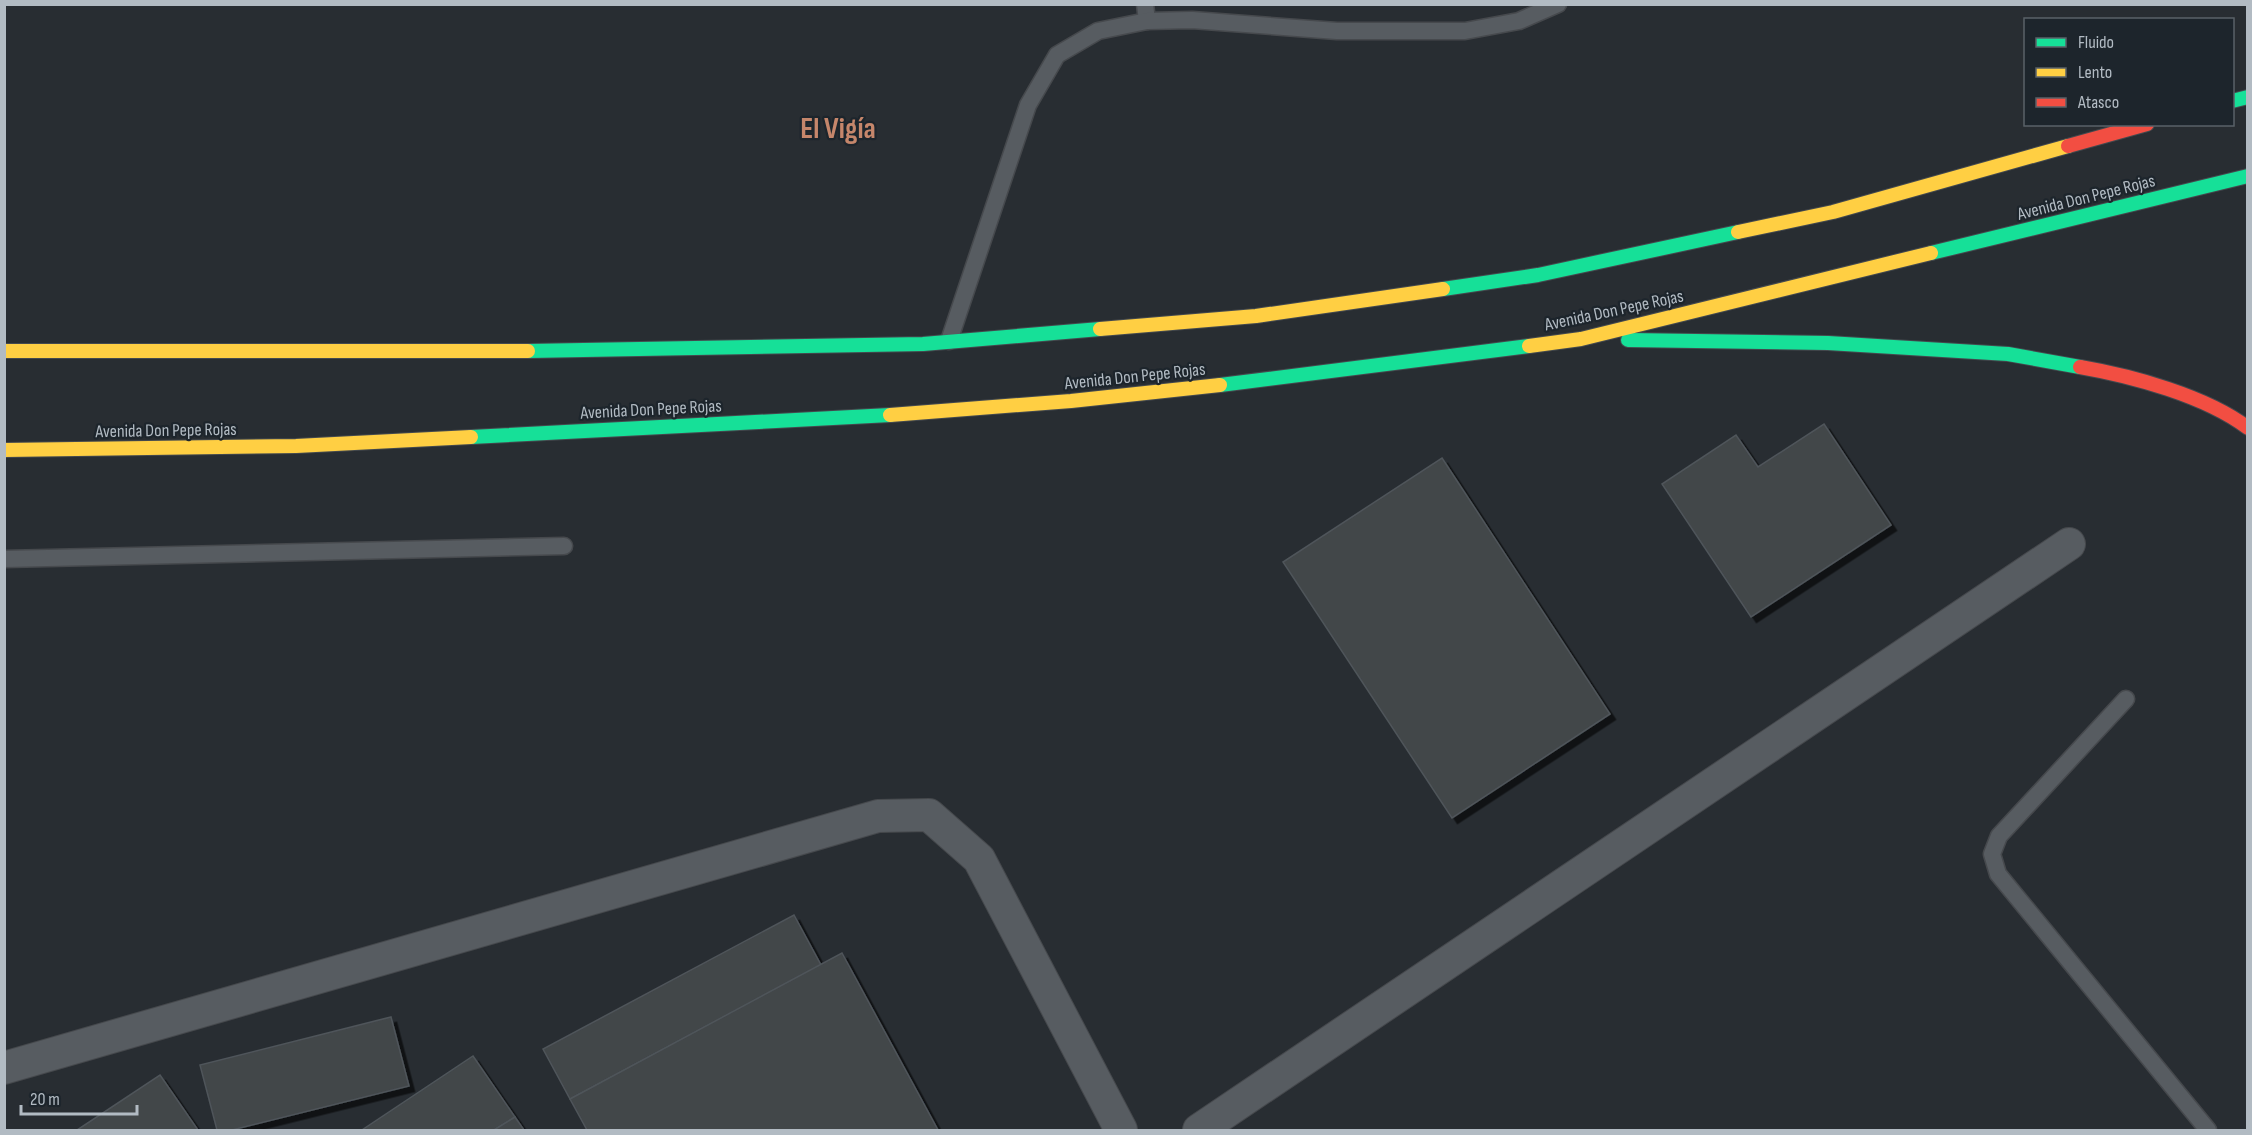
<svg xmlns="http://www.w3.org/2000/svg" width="2252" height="1135" font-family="'Sofia Sans Condensed',sans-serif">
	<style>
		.building { fill: #42464a; stroke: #4f555a; stroke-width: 1.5; filter: url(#shadow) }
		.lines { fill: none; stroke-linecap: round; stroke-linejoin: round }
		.lane-casing { stroke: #46494d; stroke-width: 19 }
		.street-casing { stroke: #46494d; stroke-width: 34 }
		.fast-casing { stroke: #44494e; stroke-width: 16 }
		.slow-casing { stroke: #44494e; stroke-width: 16 }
		.jam-casing { stroke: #44494e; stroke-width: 16 }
		.lane { stroke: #575c61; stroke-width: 16 }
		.street { stroke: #575c61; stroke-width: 32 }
		.fast { stroke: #16e098; stroke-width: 14 }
		.slow { stroke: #ffcf43; stroke-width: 14 }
		.jam { stroke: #f24e42; stroke-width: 14 }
		.labels { text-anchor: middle; stroke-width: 4.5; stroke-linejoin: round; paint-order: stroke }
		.street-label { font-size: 18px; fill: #b2bbc3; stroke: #1d252c }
		.town-label { font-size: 30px; font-weight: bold; fill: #c5866b; stroke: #1d252c }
	</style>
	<defs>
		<filter id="shadow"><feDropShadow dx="5.5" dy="5.5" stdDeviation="0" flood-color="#0009"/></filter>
	</defs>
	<rect width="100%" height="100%" fill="#282d32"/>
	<g class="building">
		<polygon points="1824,424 1891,525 1751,617 1662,484 1736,435 1758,467"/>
		<polygon points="1442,458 1610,714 1452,818 1283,562"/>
		<polygon points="794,915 821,965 570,1099 543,1049"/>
		<polygon points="842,953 938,1130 587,1130 570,1099"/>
		<polygon points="391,1017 409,1086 232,1130 217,1130 200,1065"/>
		<polygon points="473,1056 515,1117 494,1130 362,1130"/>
		<polygon points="160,1075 198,1130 77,1130"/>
		<polygon points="515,1117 524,1130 494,1130"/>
	</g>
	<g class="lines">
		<g class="lane-casing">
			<g id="lane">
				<polyline points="1145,4 1147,21"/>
				<polyline points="949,341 1028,105 1057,55 1098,31 1147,21 1192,20 1337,31 1465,31 1519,21 1558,4"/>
				<polyline points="4,559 564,546"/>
				<polyline points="2126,699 1999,836 1992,854 1998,874 2208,1130"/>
			</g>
		</g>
		<g class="street-casing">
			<g id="street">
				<polyline points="4,1068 878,816 929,815 979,859 1121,1130"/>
				<polyline points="1199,1130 2069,544"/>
			</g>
		</g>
		<g class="fast-casing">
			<g id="fast">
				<polyline points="2232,101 2248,97"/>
				<polyline points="1931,253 2248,176"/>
				<polyline points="1443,289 1538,275 1738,232"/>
				<polyline points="1628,340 1828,343 2008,354 2080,367"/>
				<polyline points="528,351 923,344 1100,329"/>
				<polyline points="1220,385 1529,346"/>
				<polyline points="471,437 890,415"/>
			</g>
		</g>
		<g class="slow-casing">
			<g id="slow">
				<polyline points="1738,232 1833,212 2068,146"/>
				<polyline points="1100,329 1256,316 1443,289"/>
				<polyline points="1529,346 1581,339 1931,253"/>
				<polyline points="4,351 528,351"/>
				<polyline points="890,415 1071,401 1220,385"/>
				<polyline points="4,450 296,446 471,437"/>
			</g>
		</g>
		<g class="jam-casing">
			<g id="jam">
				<polyline points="2068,146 2147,124"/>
				<path d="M2080,367C2132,376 2206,396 2248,428"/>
			</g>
		</g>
		<use href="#lane" class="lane"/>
		<use href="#street" class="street"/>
		<use href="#fast" class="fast"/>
		<use href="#slow" class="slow"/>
		<use href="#jam" class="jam"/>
	</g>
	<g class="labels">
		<g class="street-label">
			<text transform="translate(2086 197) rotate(-14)" y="6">Avenida Don Pepe Rojas</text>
			<text transform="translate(1614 310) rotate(-12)" y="6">Avenida Don Pepe Rojas</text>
			<text transform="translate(1135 376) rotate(-6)" y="6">Avenida Don Pepe Rojas</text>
			<text transform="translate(651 409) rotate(-3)" y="6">Avenida Don Pepe Rojas</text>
			<text transform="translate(166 430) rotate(-1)" y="6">Avenida Don Pepe Rojas</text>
		</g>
		<g class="town-label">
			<text x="838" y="138">El Vigía</text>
		</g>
	</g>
	<rect width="2252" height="1135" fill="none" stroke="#b2bbc3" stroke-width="12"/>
	<rect x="2024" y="18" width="210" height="108" fill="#1d252c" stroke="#596168" stroke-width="1.5"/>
	<rect x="2036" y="38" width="30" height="9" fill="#16e098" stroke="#596168" stroke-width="1.5"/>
	<text x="2078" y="48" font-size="18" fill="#b2bbc3">Fluido</text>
	<rect x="2036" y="68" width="30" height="9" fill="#ffcf43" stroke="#596168" stroke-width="1.5"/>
	<text x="2078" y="78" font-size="18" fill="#b2bbc3">Lento</text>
	<rect x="2036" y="98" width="30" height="9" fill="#f24e42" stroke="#596168" stroke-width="1.5"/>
	<text x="2078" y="108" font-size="18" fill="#b2bbc3">Atasco</text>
	<path d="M21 1105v9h116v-9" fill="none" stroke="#b2bbc3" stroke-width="3"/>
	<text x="30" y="1105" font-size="18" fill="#b2bbc3" stroke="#1d252c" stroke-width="4.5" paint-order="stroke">20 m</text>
</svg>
